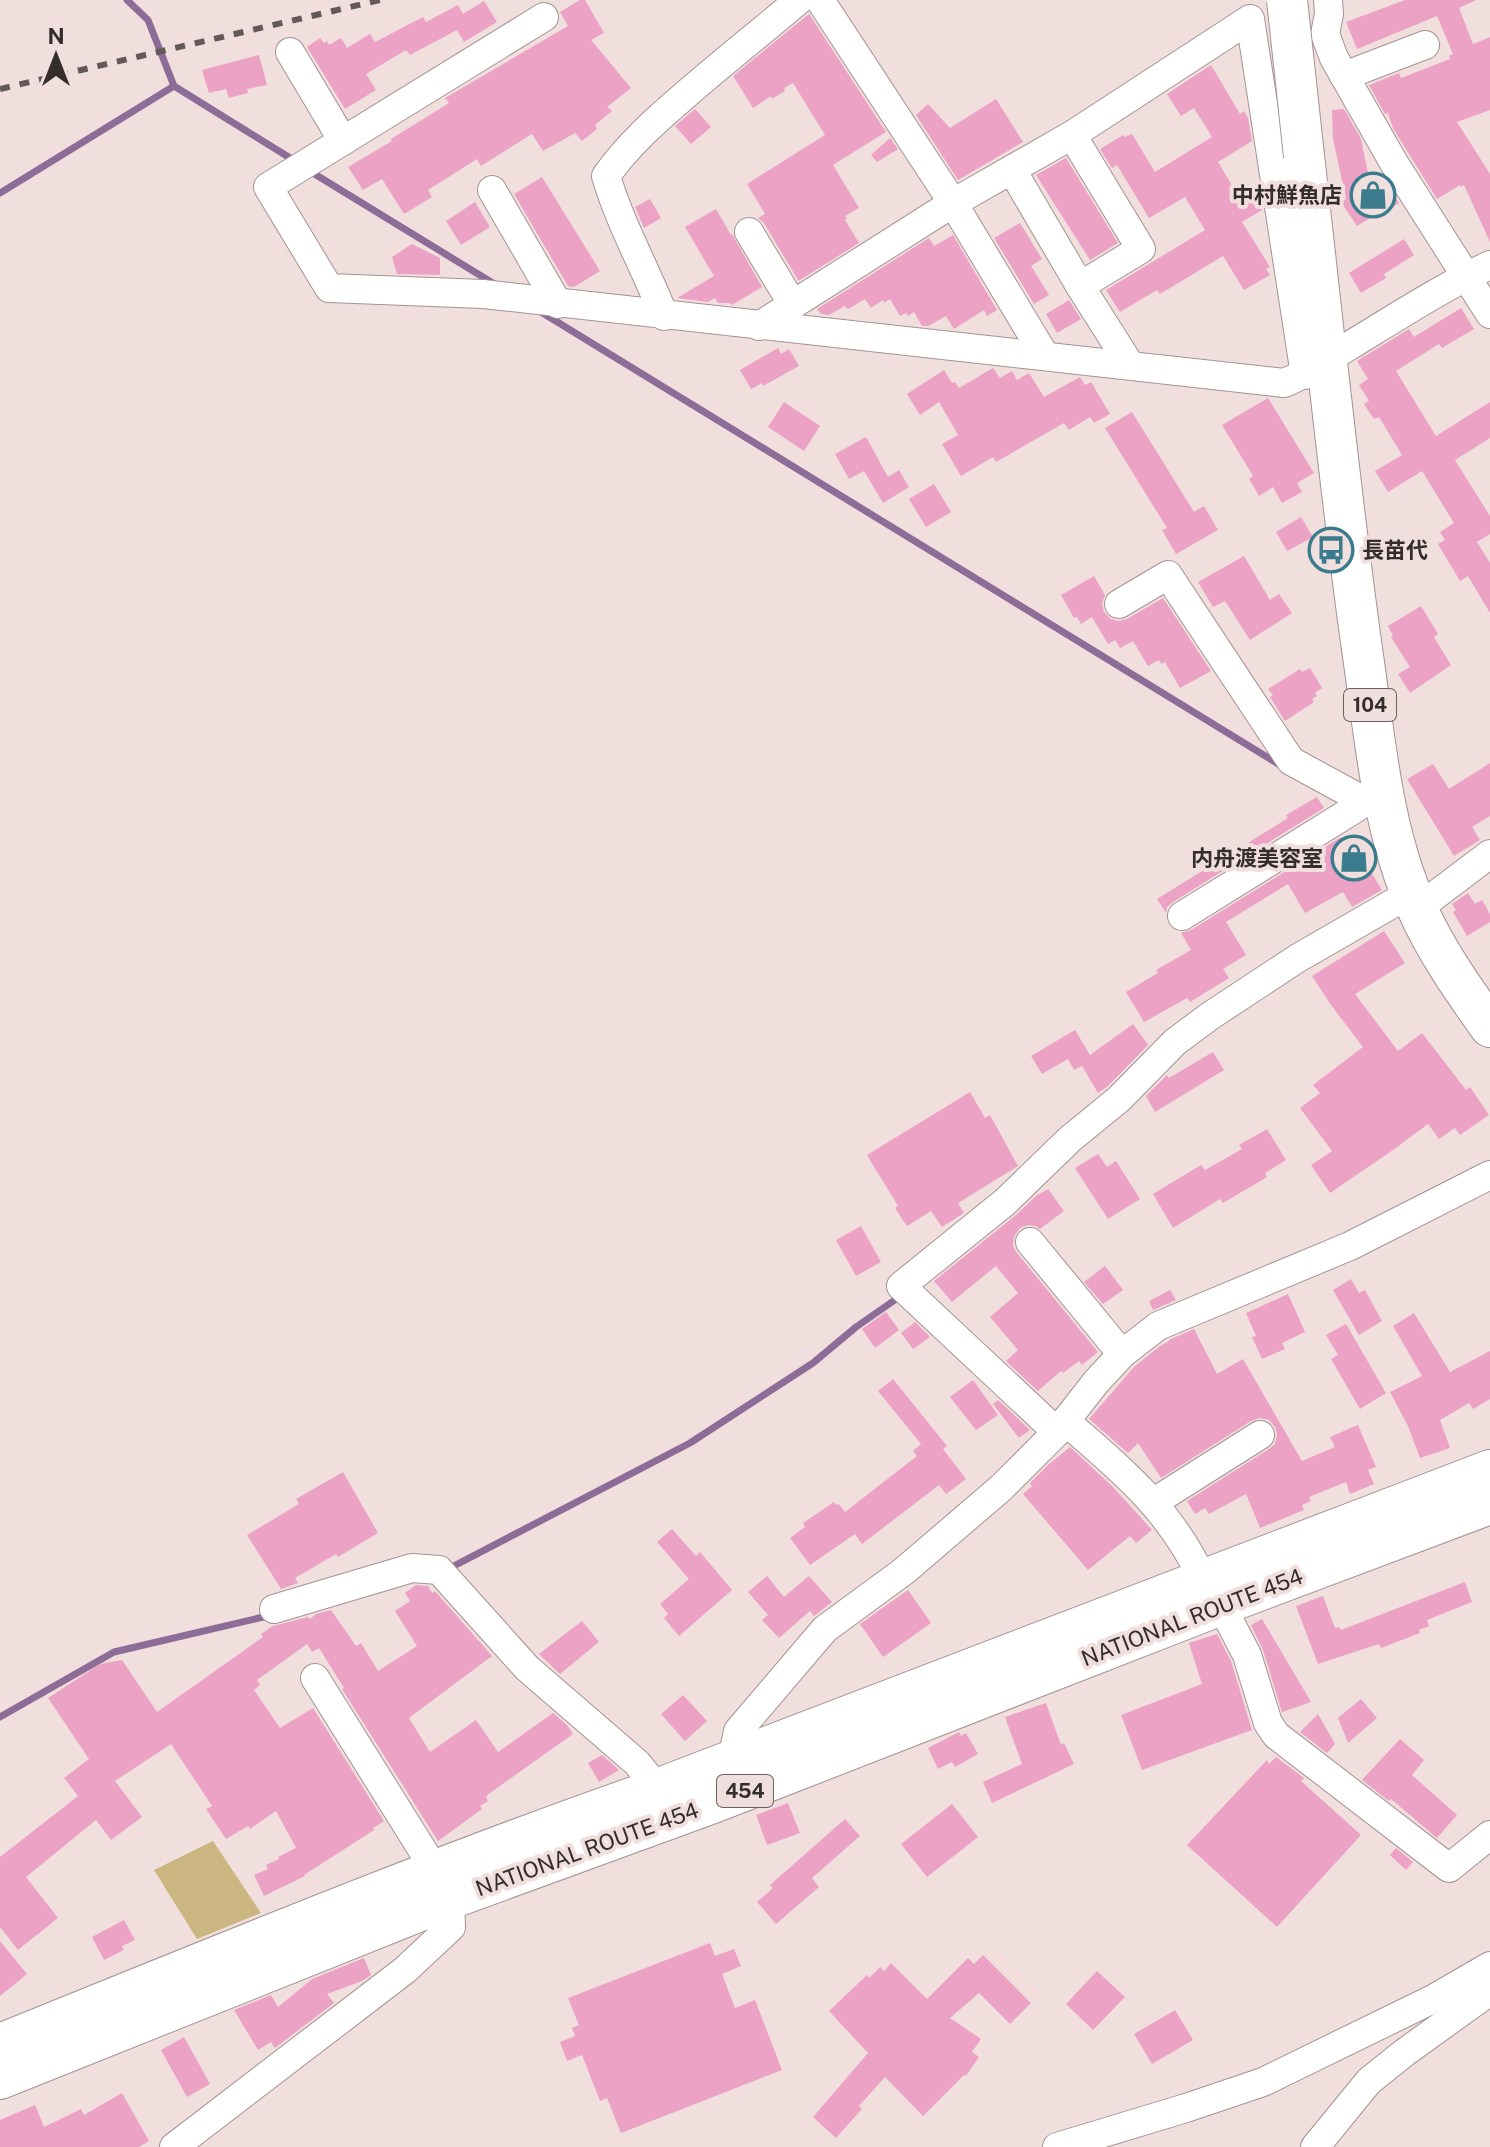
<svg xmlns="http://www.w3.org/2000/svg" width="1490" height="2147" font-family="'Public Sans','Noto Sans JP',sans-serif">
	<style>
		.green { fill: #cbb681 }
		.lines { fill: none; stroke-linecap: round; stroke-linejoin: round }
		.stream { stroke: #8d6d97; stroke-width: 7 }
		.building { fill: #eba2c5 }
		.minor-casing { stroke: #a39392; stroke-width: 30 }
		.highway-casing { stroke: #a39392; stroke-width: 42 }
		.minor { stroke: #fff; stroke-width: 28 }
		.highway { stroke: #fff; stroke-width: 40 }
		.rail { stroke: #625958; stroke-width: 6; stroke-dasharray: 10 10; stroke-linecap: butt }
		.highway-bridge-casing { stroke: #a39392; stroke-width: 42; stroke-linecap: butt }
		.highway-bridge { stroke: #fff; stroke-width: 40 }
		.labels { text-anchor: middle; stroke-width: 8; stroke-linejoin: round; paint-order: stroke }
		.shield { fill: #f1dfde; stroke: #6d6262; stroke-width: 2 }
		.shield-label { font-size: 20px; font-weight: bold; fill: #342d2d }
		.poi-label { font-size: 22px; font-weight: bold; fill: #342d2d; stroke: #f1dfde; text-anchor: end }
		.street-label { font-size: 22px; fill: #342d2d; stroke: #f1dfde }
	</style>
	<rect width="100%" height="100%" fill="#f1dfde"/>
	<polygon class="green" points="213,1841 261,1913 197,1939 154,1870"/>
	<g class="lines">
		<g class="stream">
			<polyline points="127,0 148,20 174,86 295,161"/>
			<polyline points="308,170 496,285"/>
			<polyline points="0,193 174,86"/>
			<polyline points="541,312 1280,765"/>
			<polyline points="448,1569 690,1443 813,1363 856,1327 902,1295"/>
			<polyline points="0,1717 114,1652 272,1615"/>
		</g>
	</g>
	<g class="building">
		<polygon points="580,0 585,0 604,33 591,40 631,88 607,107 612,111 595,125 597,129 582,141 575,133 543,151 532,134 481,166 477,159 428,190 432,197 404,214 382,179 363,190 348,167 392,141 391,139 449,103 445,98 568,26 560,12"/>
		<polygon points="1405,0 1476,0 1459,8 1473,44 1490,37 1490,110 1457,122 1490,174 1490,242 1464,185 1461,187 1460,185 1437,199 1409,154 1393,128 1388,113 1385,114 1369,85 1399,73 1401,78 1450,59 1449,56 1453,54 1437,16 1357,49 1346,22"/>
		<polygon points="484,1 497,22 464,42 457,30 410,55 406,50 366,74 376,90 345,109 307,47 320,38 324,43 327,41 329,45 341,38 347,48 370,34 375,42 423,17 426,22 458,5 463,14"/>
		<polygon points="809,14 886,132 833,165 859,208 845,216 847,218 845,220 859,243 800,280 798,280 764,223 758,218 765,214 747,184 825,135 793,83 784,88 785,91 772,99 771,96 753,108 733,76"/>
		<polygon points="259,55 267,85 247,89 248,93 229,98 226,89 209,93 202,70"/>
		<polygon points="1211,65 1240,114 1244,111 1248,118 1252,141 1218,162 1236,192 1250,184 1261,202 1262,210 1242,222 1270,267 1266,269 1270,275 1244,290 1223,256 1160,294 1157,290 1120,312 1106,290 1205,230 1185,197 1149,218 1117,165 1112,168 1100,149 1123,135 1125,137 1132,134 1155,172 1212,137 1194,108 1181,116 1167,94"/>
		<polygon points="996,99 1023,142 958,180 916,115 928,104 950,128"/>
		<polygon points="695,109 711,127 691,144 675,126"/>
		<polygon points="1344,109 1361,139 1371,187 1384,179 1399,203 1382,214 1380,212 1357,226 1341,202 1346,199 1333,139 1332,110"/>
		<polygon points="890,138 898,149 877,162 871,155"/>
		<polygon points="1066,158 1118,243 1090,260 1036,175"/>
		<polygon points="542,177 600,271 574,287 568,286 514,194"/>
		<polygon points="650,199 661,218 644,228 635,207"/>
		<polygon points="475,202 490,227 461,245 446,221"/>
		<polygon points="716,209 731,235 732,234 762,287 732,305 730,303 718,303 715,298 708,302 677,298 714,276 685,227"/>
		<polygon points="1020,223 1042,259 1031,266 1049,295 1034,304 994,238"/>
		<polygon points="953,235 997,310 987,316 984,310 954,329 946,316 928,326 922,326 914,312 908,316 906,313 900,316 890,299 884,303 883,300 871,308 865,299 848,309 845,306 829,315 821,314 817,309 929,238 934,246"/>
		<polygon points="1404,239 1414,255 1384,274 1386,278 1361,293 1349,273"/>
		<polygon points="412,244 440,258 440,275 397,274 392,257"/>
		<polygon points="1069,300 1081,319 1057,333 1046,314"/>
		<polygon points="1461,308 1474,329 1442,348 1439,344 1396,371 1436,436 1490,402 1490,438 1455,460 1490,516 1490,534 1477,542 1490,563 1490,613 1468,576 1460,581 1438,544 1445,540 1440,532 1454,523 1422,471 1388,492 1375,471 1402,455 1379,417 1374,419 1364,404 1369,401 1359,385 1368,379 1357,361 1409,329 1414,337"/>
		<polygon points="778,348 781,354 789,349 799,366 763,386 762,383 751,389 740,370"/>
		<polygon points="993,368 1000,378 1012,371 1017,380 1029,373 1044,397 1080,377 1085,385 1091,382 1110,414 1094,423 1090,417 1069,430 1064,423 996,462 993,457 961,476 942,444 958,435 939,402 920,415 907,394 944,370 952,383 955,382 959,388"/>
		<polygon points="1268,398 1314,473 1297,483 1302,492 1282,503 1273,487 1259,496 1249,479 1253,476 1222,425"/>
		<polygon points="784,402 820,426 804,451 768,427"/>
		<polygon points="1132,412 1194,512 1204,506 1218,530 1176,554 1162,530 1167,528 1105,428"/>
		<polygon points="866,437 888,477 899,470 909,487 883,503 864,471 849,479 835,454"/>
		<polygon points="934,484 951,512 926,527 909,499"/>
		<polygon points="1301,517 1313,537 1287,551 1276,532"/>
		<polygon points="1244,556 1270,600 1279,594 1292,613 1250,640 1225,601 1213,607 1198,582"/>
		<polygon points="1094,576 1105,595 1102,603 1104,612 1111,619 1118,621 1127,619 1163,598 1211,671 1180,688 1165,662 1161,664 1159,660 1148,666 1133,641 1120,648 1115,640 1108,644 1092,617 1081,624 1077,617 1074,618 1061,595"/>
		<polygon points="1421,606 1438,634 1434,637 1451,665 1410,693 1398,674 1410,667 1391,637 1393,636 1388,626"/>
		<polygon points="1310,668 1322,688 1315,693 1317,696 1312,699 1314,702 1285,721 1270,697 1273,695 1268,689 1300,669 1302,672"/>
		<polygon points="1490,763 1490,816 1472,827 1480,840 1454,856 1407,779 1433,764 1449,789"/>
		<polygon points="1317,797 1324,808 1173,902 1167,907 1166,913 1157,899 1288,818 1286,815"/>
		<polygon points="1341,837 1356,861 1353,843 1382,890 1352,907 1343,892 1305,913 1288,884 1226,922 1246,955 1223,969 1229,978 1190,1002 1187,998 1144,1022 1126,992 1158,973 1156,970 1191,950 1181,933 1191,930"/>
		<polygon points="1468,893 1475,904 1482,900 1490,914 1490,922 1467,936 1453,912 1456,910 1452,904"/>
		<polygon points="1384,931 1405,963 1355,994 1398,1051 1422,1033 1466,1090 1470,1087 1489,1115 1460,1135 1455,1128 1439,1139 1428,1124 1393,1150 1330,1193 1311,1165 1332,1151 1300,1108 1320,1093 1313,1085 1363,1047 1331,1005 1312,976"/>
		<polygon points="1133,1024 1148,1045 1108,1086 1098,1093 1082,1066 1074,1070 1068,1059 1042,1074 1031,1056 1075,1030 1090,1055"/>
		<polygon points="1213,1052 1224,1070 1155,1112 1146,1096 1167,1075 1169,1078"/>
		<polygon points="970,1092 985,1118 990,1115 1018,1166 958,1203 964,1213 942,1227 931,1211 907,1226 895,1208 898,1206 867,1155"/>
		<polygon points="1267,1129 1286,1160 1265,1173 1267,1177 1223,1203 1220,1199 1173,1228 1153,1194 1201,1165 1205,1170 1242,1149 1239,1145"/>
		<polygon points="1098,1154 1107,1167 1116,1161 1140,1199 1108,1219 1075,1168"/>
		<polygon points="1048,1189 1064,1211 1040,1229 1035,1226 1028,1225 1020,1228 1014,1237 1013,1246 1017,1253 1098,1352 1082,1365 1079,1361 1063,1373 1061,1371 1038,1391 1006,1361 1018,1350 990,1317 1018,1293 996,1266 952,1302 934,1281 1016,1215 1036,1196"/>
		<polygon points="861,1226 881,1262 856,1276 836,1240"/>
		<polygon points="1105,1266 1123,1290 1103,1304 1084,1282"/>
		<polygon points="1351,1279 1359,1293 1365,1290 1382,1321 1359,1335 1333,1290"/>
		<polygon points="1170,1290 1176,1300 1153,1310 1149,1301"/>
		<polygon points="1288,1294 1305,1332 1282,1343 1285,1349 1262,1359 1252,1337 1256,1336 1246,1313"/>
		<polygon points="886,1312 899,1330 875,1348 862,1329"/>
		<polygon points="1414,1313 1450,1372 1490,1351 1490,1399 1473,1409 1469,1403 1440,1420 1450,1448 1420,1458 1408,1426 1390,1392 1422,1376 1393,1326"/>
		<polygon points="915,1322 930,1337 913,1349 901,1333"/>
		<polygon points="1346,1324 1386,1393 1360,1409 1331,1359 1338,1355 1326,1335"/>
		<polygon points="1194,1329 1217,1374 1243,1359 1302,1461 1335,1447 1330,1437 1358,1425 1376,1467 1368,1470 1374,1484 1350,1494 1346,1482 1309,1497 1311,1501 1302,1505 1304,1510 1260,1528 1246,1494 1209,1514 1205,1508 1195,1514 1187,1501 1269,1449 1275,1444 1277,1434 1275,1427 1269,1420 1260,1418 1251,1421 1161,1478 1138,1443 1128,1453 1089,1419 1134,1367 1160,1346 1169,1341 1169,1340"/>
		<polygon points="893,1379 947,1446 943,1449 966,1479 946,1494 939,1485 862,1544 855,1534 810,1565 790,1538 805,1527 803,1523 834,1502 836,1505 839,1504 845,1512 917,1456 913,1451 921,1444 878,1391"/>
		<polygon points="973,1380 998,1415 976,1430 950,1397"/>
		<polygon points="998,1400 1030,1430 1019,1438 993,1404"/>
		<polygon points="1070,1447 1113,1487 1152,1530 1136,1543 1130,1536 1088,1570 1023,1494 1032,1486 1030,1483 1048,1465"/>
		<polygon points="343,1472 378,1533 338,1557 336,1554 295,1578 298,1583 281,1589 247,1535 299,1504 296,1499"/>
		<polygon points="672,1529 696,1556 700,1552 732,1590 679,1636 664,1618 668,1614 660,1604 689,1579 657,1542"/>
		<polygon points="767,1576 784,1597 809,1576 832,1602 814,1616 810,1611 779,1638 762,1620 768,1615 748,1592"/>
		<polygon points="1465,1582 1472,1602 1427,1620 1429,1626 1419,1630 1420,1633 1381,1648 1379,1644 1318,1664 1296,1606 1323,1596 1335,1628 1339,1627 1341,1630"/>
		<polygon points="416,1585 428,1586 432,1593 435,1591 492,1656 409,1718 430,1752 476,1720 498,1752 553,1713 567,1725 573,1734 490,1793 486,1797 488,1801 480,1806 482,1809 438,1841 342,1689 344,1688 319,1648 312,1652 307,1644 257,1680 260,1685 254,1690 280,1728 313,1708 384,1821 373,1828 374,1830 304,1875 305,1876 264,1896 254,1875 268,1869 266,1865 279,1859 278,1857 296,1848 276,1811 250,1829 248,1826 226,1839 206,1809 212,1806 171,1744 115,1781 142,1817 111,1840 96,1820 26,1877 58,1918 18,1950 0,1927 0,1857 78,1796 64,1778 89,1759 48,1698 100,1664 122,1660 157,1712 263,1637 261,1634 273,1626 308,1617 310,1619 316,1614 331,1610 356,1646 361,1643 378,1671 417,1646 395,1611 410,1601 405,1593"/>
		<polygon points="908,1590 931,1623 883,1657 860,1624"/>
		<polygon points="1262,1619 1311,1702 1282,1712 1263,1650 1251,1625"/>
		<polygon points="582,1621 599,1642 560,1674 539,1654"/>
		<polygon points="1217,1634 1231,1661 1252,1730 1142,1770 1121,1715 1202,1684 1189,1643"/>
		<polygon points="683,1695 707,1721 685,1741 661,1714"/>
		<polygon points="1361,1699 1377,1718 1348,1743 1338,1718"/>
		<polygon points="1046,1703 1061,1745 1064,1743 1074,1764 992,1803 983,1782 1022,1764 1005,1717"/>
		<polygon points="1318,1714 1335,1744 1327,1753 1300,1732"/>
		<polygon points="959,1732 961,1736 966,1733 978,1754 955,1767 952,1762 938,1769 928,1748"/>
		<polygon points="1400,1739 1424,1760 1412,1775 1457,1815 1437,1838 1391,1799 1389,1801 1362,1780"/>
		<polygon points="602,1755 619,1770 599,1782 588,1763"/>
		<polygon points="1276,1757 1304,1778 1301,1781 1361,1835 1277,1927 1187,1845 1267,1760 1269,1764"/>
		<polygon points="788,1803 800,1833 767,1845 756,1815"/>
		<polygon points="952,1804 978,1837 927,1877 901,1844"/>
		<polygon points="845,1819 860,1836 812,1878 819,1887 776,1924 757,1902 773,1888 770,1885"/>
		<polygon points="1396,1848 1413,1862 1406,1870 1390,1855"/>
		<polygon points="124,1920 135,1940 122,1946 124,1950 104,1960 92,1937"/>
		<polygon points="0,1941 27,1974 0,1996"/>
		<polygon points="710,1943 715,1956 734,1949 741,1966 722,1974 735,2008 755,2000 782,2070 621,2133 607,2098 600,2101 582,2055 567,2061 560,2042 575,2036 572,2028 579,2025 568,1998"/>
		<polygon points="983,1955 1031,2003 1010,2024 979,1993 950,2018 981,2039 972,2052 979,2057 966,2076 964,2075 923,2116 885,2077 859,2106 862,2109 836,2138 813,2117 868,2053 829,2011 867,1975 869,1978 880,1967 884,1971 891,1963 927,1999 968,1958 974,1964"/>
		<polygon points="364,1958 371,1975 362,1981 327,1994 334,2003 275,2048 271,2042 258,2050 234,2010 271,1995 278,2007 312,1979"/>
		<polygon points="1097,1971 1125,1997 1093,2030 1066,2004"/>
		<polygon points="1175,2010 1193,2040 1152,2064 1134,2034"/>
		<polygon points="184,2037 210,2084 187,2097 161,2050"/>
		<polygon points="122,2093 149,2141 139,2147 0,2147 0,2120 35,2105 44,2127 81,2109 84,2115"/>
	</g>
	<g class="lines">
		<g class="minor-casing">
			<g id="minor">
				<polyline points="820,0 953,203 1045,356"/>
				<polyline points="1328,0 1329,14 1325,34 1334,58 1394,163 1490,314"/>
				<path d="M544,17L268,187L329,288L483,294L1284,383C1309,373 1326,360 1349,346C1395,318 1441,288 1490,265"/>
				<polyline points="290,52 343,141"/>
				<polyline points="1344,76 1425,45"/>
				<polyline points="1072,135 1141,249 1080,286"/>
				<polyline points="1012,170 1080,286 1130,365"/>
				<polyline points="492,190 558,304"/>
				<polyline points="749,232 793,305"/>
				<path d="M664,316C646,269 620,224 606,176C628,145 656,120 684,96C722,63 761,32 799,0"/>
				<polyline points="759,326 953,203 1072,135 1250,19 1305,375"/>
				<polyline points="1119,604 1168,575 1291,761 1370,804 1384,801"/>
				<polyline points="1417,909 1490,854"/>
				<polyline points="1182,916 1356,808 1361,799"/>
				<polyline points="1030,1242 1122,1354"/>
				<path d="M1065,1421C1122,1470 1171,1510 1203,1580"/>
				<polyline points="1057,1432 901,1286 1005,1202 1070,1139 1119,1099 1175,1042 1210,1016 1298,958 1397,901 1412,895"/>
				<polyline points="1154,1502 1260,1435"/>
				<polyline points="1221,1605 1247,1655 1268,1723 1276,1735 1449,1868 1490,1835"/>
				<polyline points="274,1609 412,1568 439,1570 527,1668 637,1763 667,1800"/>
				<polyline points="315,1678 435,1870"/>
				<polyline points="729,1774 738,1731 825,1629 904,1571 1001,1488 1057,1432 1096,1382 1122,1354 1158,1326 1350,1246 1490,1175"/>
				<polyline points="174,2147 405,1970 451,1927 450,1899"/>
				<polyline points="1057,2147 1186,2108 1263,2082 1433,1999 1490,1966"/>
				<polyline points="1315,2147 1369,2081 1404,2053 1490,1991"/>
			</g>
		</g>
		<g class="highway-casing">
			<g id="highway">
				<path d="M1304,156C1323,321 1339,485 1362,649C1375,736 1381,827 1417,908C1436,951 1463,989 1490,1027"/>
				<path d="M0,2044C218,1956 435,1866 657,1789L1490,1470"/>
				<polyline points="0,2079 450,1899 713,1803 1221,1605 1490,1504"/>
			</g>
		</g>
		<use href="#minor" class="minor"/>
		<use href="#highway" class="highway"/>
		<polyline class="rail" points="0,89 380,0"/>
		<g class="highway-bridge-casing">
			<polyline id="highway-bridge" points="1287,0 1304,156"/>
		</g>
		<use href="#highway-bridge" class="highway-bridge"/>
	</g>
	<defs>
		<g id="shop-ring" transform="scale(2.3)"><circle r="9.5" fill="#f1dfde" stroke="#3a7c8d" stroke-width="1.5"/><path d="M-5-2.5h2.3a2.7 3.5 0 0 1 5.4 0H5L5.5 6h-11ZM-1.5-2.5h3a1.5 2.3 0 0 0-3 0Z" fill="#3a7c8d"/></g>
		<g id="bus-ring" transform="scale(2.3)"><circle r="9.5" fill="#f1dfde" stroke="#3a7c8d" stroke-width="1.5"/><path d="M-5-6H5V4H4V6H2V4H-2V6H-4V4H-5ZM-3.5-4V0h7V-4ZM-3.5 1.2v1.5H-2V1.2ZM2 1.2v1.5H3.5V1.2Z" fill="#3a7c8d"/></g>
	</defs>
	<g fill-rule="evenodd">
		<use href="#shop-ring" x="1373" y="195"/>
		<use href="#bus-ring" x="1331" y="550"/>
		<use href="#shop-ring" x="1354" y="858"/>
	</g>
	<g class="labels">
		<g class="shield">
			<rect x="1344" y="689" width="52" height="32" rx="6"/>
			<rect x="717" y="1775" width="56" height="32" rx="6"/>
		</g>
		<g class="shield-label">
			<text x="1370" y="712">104</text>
			<text x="745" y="1798">454</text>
		</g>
		<g class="poi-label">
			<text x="1342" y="203">中村鮮魚店</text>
			<text x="1362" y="558" text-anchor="start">長苗代</text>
			<text x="1323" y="866">内舟渡美容室</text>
		</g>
		<g class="street-label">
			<text transform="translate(1192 1617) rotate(-21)" y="8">NATIONAL ROUTE 454</text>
			<text transform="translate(587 1849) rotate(-20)" y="8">NATIONAL ROUTE 454</text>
		</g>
	</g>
	<g transform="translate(56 56)" stroke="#f1dfde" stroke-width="6" paint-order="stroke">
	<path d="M0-6L14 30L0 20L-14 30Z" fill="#342d2d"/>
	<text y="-12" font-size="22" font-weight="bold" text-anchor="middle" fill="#342d2d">N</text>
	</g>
</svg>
